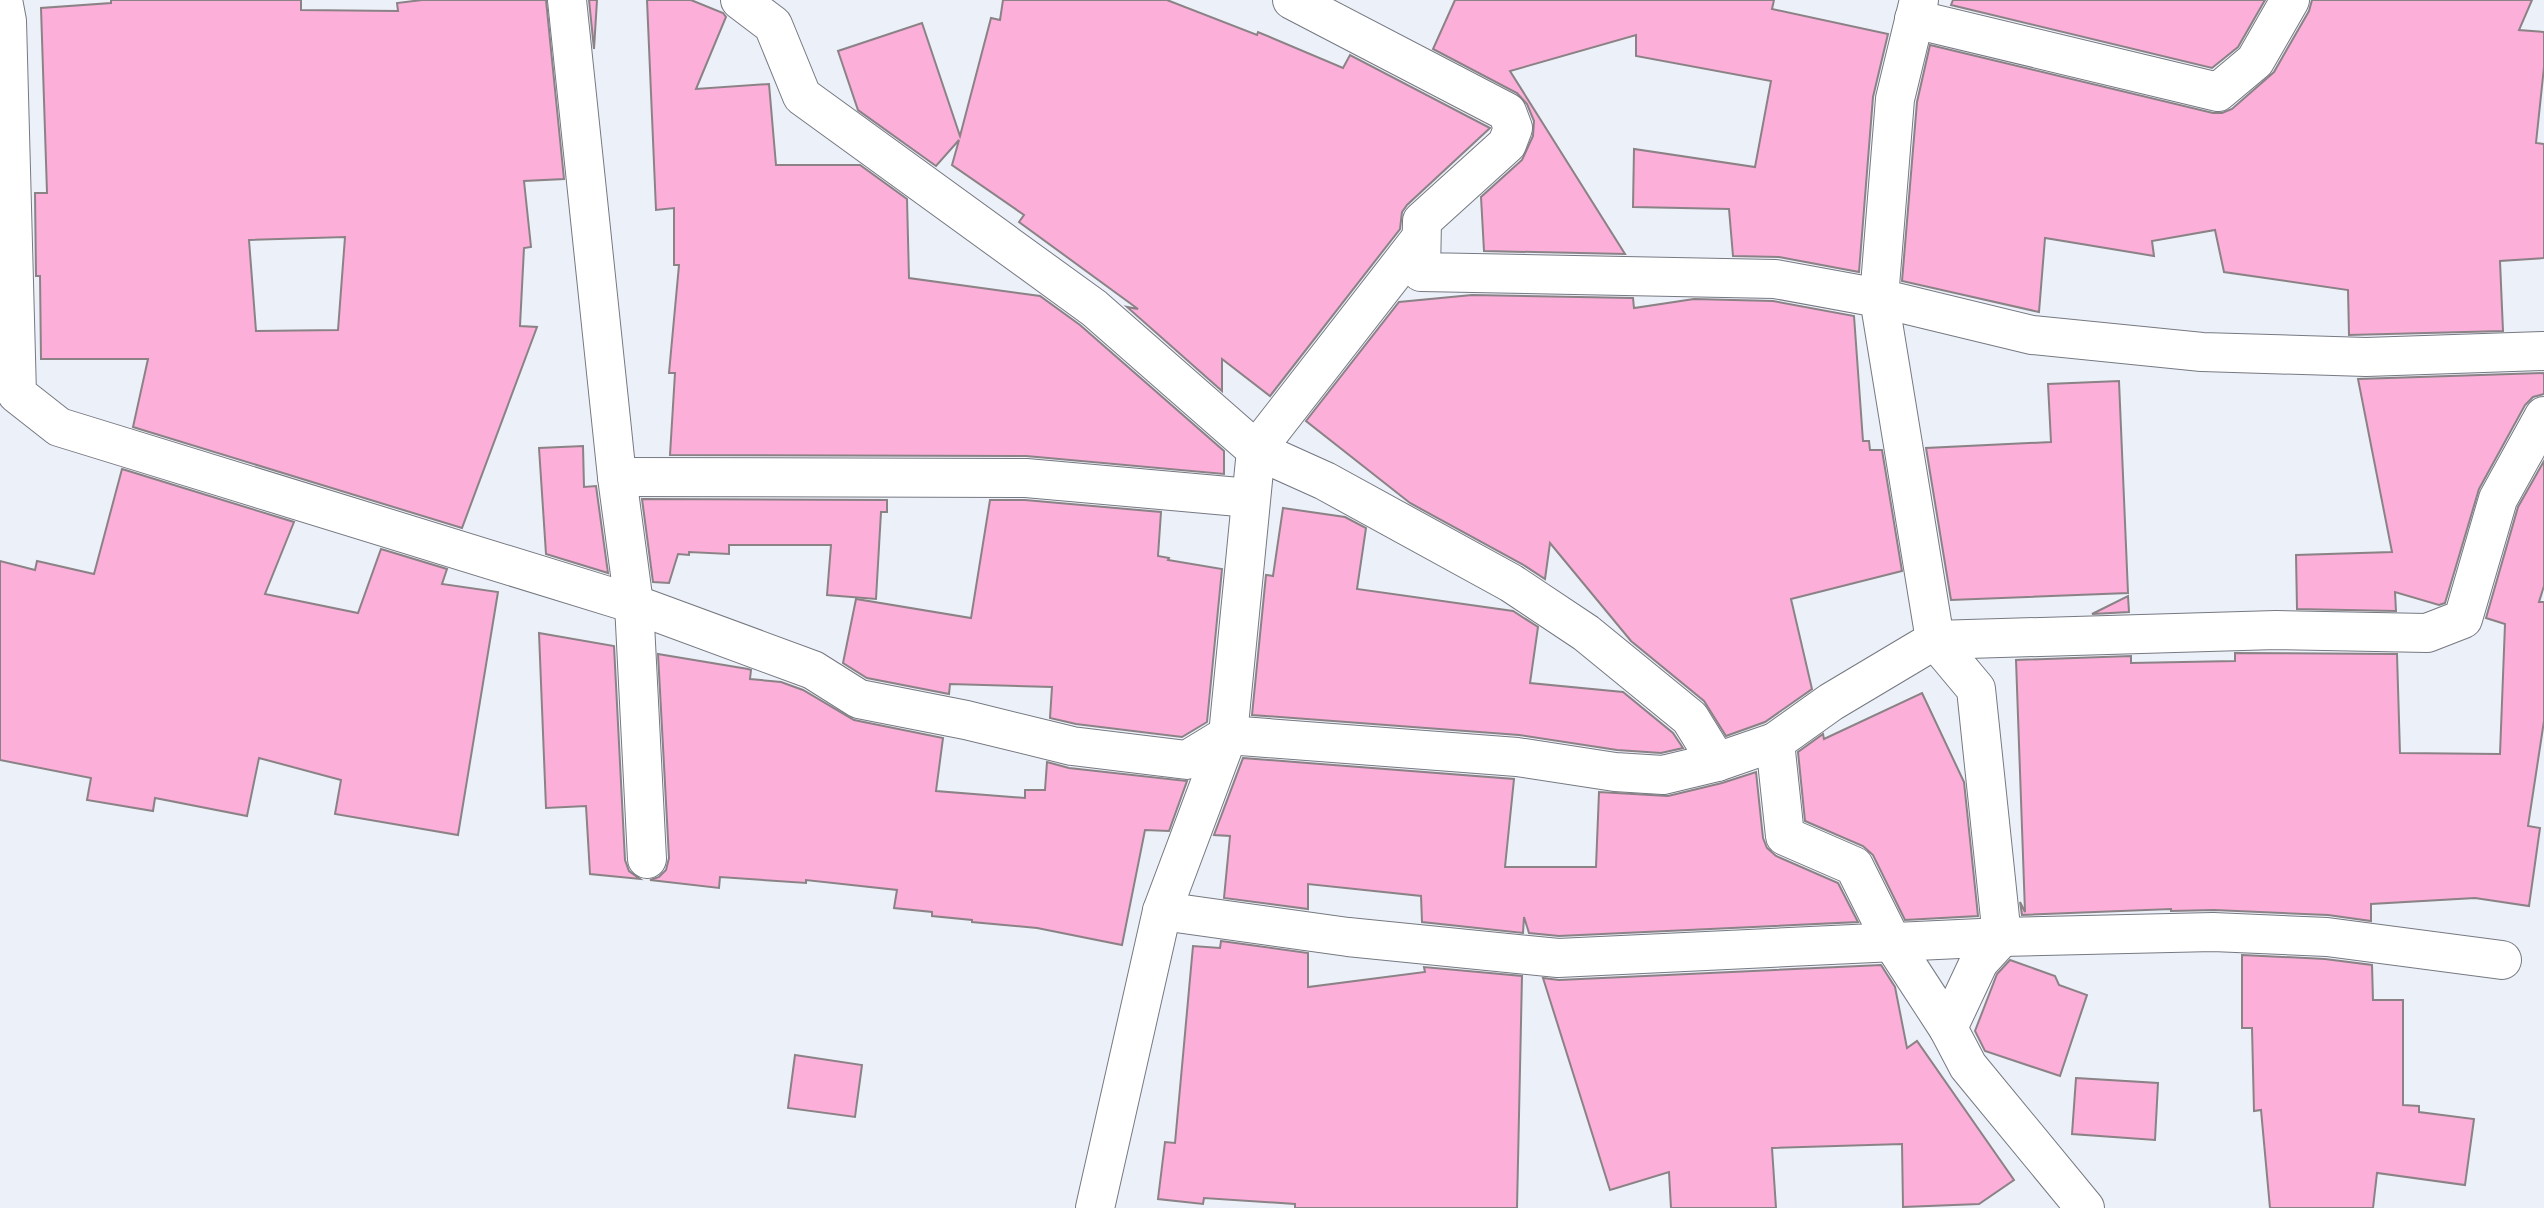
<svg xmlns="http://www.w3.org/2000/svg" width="2544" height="1208" font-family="Inter,sans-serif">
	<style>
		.building { fill: #fbafd9; stroke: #8b8286; stroke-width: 2; fill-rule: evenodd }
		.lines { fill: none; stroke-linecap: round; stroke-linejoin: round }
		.minor-casing { stroke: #767981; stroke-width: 40 }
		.minor { stroke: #fff; stroke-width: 38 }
	</style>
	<rect width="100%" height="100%" fill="#ecf0f9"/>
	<g class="building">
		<path d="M111,0H301V10L398,11L397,3L422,0H546L564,179L524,181L531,247L524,248L520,326L537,327L462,528L133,427L148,359H41L40,276H36L35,193H47L41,8L111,3ZM345,237L338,330L256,331L249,240Z"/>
		<polygon points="589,0 597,0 594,49"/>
		<polygon points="647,0 691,0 723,13 726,17 696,89 769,84 776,165 860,165 907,199 909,278 1040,296 1080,325 1224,451 1224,474 1026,456 670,455 675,373 669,373 679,265 674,265 674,208 656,210"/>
		<polygon points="1003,0 1167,0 1257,35 1258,32 1343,68 1350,55 1490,128 1407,205 1402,212 1400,229 1270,396 1222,359 1222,391 1127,307 1138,309 1019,222 1024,215 952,165 959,140 936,166 858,110 838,51 922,23 960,136 991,18 1000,20"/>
		<polygon points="1455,0 1774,0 1772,9 1888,34 1873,97 1859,272 1779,257 1733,256 1729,209 1633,207 1634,149 1755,167 1771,81 1636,56 1636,35 1510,71 1625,254 1484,251 1481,197 1522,160 1533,136 1534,121 1527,104 1517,93 1433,49"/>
		<polygon points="1953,0 2265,0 2238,47 2212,68 1951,5"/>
		<polygon points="2312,0 2532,0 2519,30 2544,32 2544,67 2536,143 2544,144 2544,258 2500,261 2503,331 2349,335 2348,290 2224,272 2215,230 2152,241 2154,256 2045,238 2039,312 1902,281 1917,102 1930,45 2213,113 2222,113 2232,109 2274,72 2309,11"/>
		<polygon points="1472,295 1633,298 1634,308 1694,299 1773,301 1854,316 1863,441 1869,441 1870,450 1882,450 1902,571 1791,599 1812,689 1765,722 1726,736 1704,701 1631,641 1550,543 1545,579 1522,564 1410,503 1306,421 1399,302"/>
		<polygon points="2544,373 2544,394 2533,397 2525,405 2479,489 2445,603 2439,605 2395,592 2396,611 2297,609 2296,555 2392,552 2358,379"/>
		<polygon points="2119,381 2128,593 1951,600 1926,448 2051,442 2048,384"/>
		<polygon points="583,446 584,487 596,486 608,573 546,554 539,448"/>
		<polygon points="2544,461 2544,586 2539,602 2544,602 2544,721 2528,826 2540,828 2529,906 2475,898 2371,904 2371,921 2328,915 2214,910 2171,911 2171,909 2022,915 2020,902 2025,912 2016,660 2131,656 2131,663 2235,661 2235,653 2397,654 2400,753 2500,754 2505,624 2486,618 2518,507"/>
		<polygon points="122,469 294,522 265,594 358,613 381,549 447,569 442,584 498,592 458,835 335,814 341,780 259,758 247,816 155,798 153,811 87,800 91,778 0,760 0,561 35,570 37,561 94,574"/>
		<polygon points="642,499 887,500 887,512 881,512 876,599 827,595 831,545 729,545 729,554 689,552 689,555 678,554 669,583 653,582"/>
		<polygon points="990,500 1025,500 1161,512 1158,556 1169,558 1168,560 1222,569 1207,722 1182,737 1076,724 1050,718 1052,687 950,684 949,694 867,678 843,663 856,599 971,618"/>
		<polygon points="1283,508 1345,517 1366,528 1357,589 1513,611 1538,627 1530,683 1623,692 1673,733 1683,748 1661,753 1617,750 1519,735 1252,715 1266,575 1273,576"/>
		<polygon points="2128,596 2129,612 2092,614"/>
		<polygon points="539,633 614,646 625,860 629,871 640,879 590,874 586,806 546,808"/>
		<polygon points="658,654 748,669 751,670 750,679 781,682 803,690 854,720 943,738 936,791 1025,798 1025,790 1045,790 1047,762 1069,768 1187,781 1169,831 1145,830 1122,945 1037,928 972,922 972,920 932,916 932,912 894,908 897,890 806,880 806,883 720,877 719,888 650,880 659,877 666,870 669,858"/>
		<polygon points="1922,693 1964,782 1978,916 1905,920 1873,855 1863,846 1805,821 1798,752 1823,734 1824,739"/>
		<polygon points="1243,758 1514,779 1505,867 1596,867 1599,792 1668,796 1722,783 1756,772 1763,838 1767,848 1776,856 1838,883 1858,922 1559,936 1529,933 1524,917 1523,933 1422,922 1421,896 1308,884 1308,909 1224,898 1230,836 1214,835"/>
		<polygon points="1221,941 1308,953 1308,987 1425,972 1424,967 1522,976 1517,1208 1295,1208 1295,1204 1204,1198 1203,1204 1158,1199 1165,1142 1175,1143 1193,946 1220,948"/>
		<polygon points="2242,955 2325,959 2372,965 2373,1000 2403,1000 2403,1105 2419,1106 2419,1112 2474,1119 2465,1185 2377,1173 2373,1208 2270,1208 2261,1110 2254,1111 2252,1028 2242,1028"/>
		<polygon points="2010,960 2055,976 2059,985 2087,995 2060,1076 1985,1051 1975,1031 1997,974"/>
		<polygon points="1881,965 1895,987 1907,1048 1917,1041 2014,1180 1979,1204 1903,1207 1902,1144 1772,1148 1776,1208 1671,1208 1669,1172 1610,1190 1543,978 1559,980"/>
		<polygon points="795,1055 862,1065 855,1117 788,1108"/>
		<polygon points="2076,1078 2158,1083 2155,1140 2072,1134"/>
	</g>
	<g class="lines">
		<g class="minor-casing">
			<g id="minor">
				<polyline points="3,0 7,21 17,394 59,427 634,604 813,670 859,699 966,720 1072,746 1187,760 1228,735 1517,757 1615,772 1663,775 1717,762 1775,742 1831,702 1935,640 2276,630 2427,633 2463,619 2498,499 2544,416"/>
				<polyline points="567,0 617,477 634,604 647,859"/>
				<polyline points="740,0 773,25 802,96 1094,308 1256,450 1325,481 1511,583 1586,633 1690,718 1717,762"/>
				<polyline points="1292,0 1507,112 1513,128 1507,144 1422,221 1421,272 1775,279 1879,298 2032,335 2202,352 2366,357 2544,351"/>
				<polyline points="1919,0 1895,99 1879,298 1935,640 1976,689 2002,937 1979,962 1948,1028 1968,1066 2085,1208"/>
				<polyline points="1914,19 2218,92 2255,61 2290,0"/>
				<polyline points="617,477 1026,478 1250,498"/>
				<polyline points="1775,742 1785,836 1854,866 1892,942 1948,1028"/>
				<polyline points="1162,911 1348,937 1558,958 2002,937 2213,932 2327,937 2502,960"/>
				<polyline points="1095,1208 1162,911 1228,735 1256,450 1421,238"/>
			</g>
		</g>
		<use href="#minor" class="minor"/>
	</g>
</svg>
